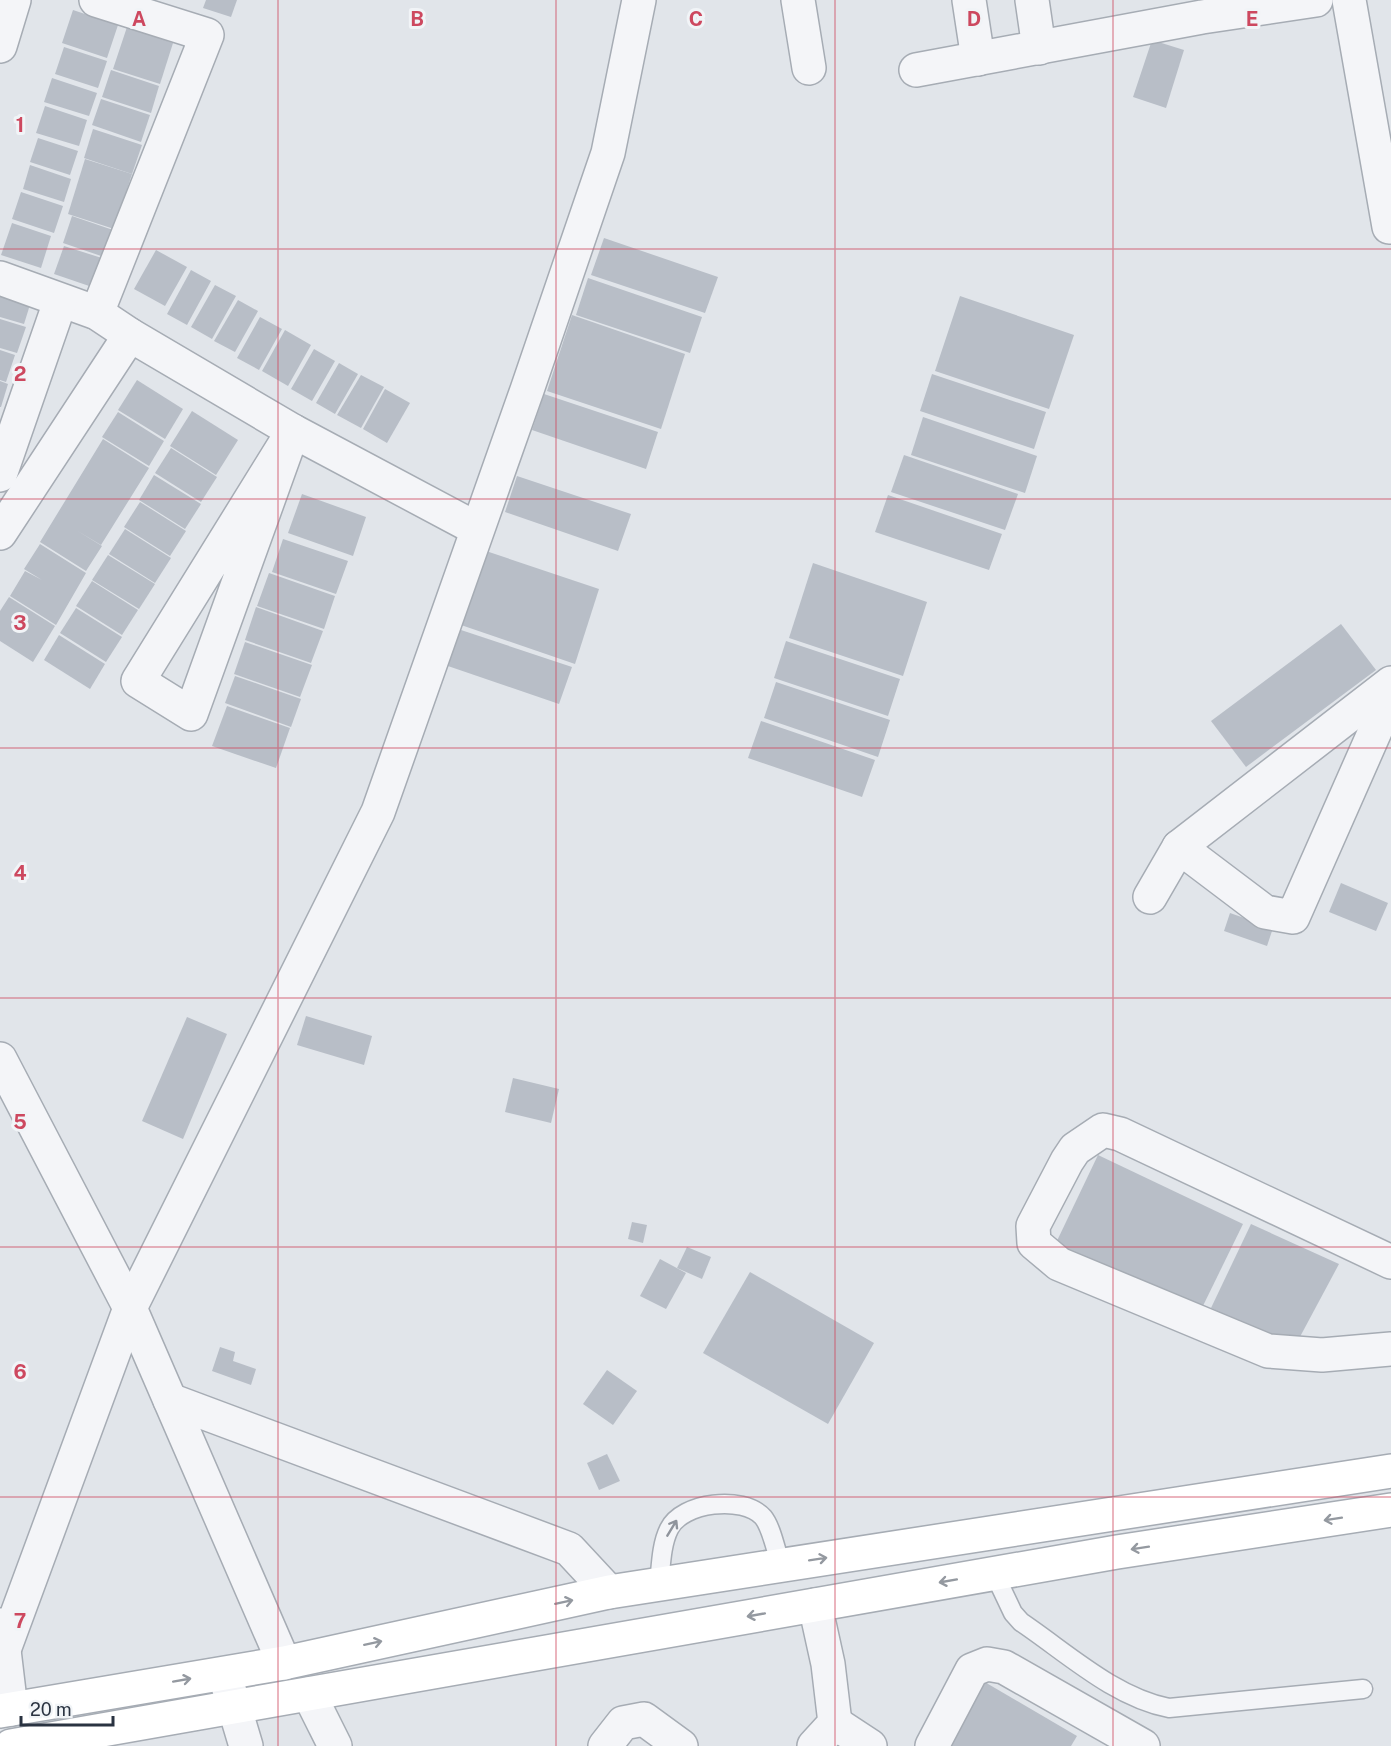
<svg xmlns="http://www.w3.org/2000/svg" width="1391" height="1746" font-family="'Public Sans',sans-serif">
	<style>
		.building { fill: #b8bec7 }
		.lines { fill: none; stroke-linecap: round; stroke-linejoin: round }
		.lane-casing { stroke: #a6acb4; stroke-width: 21 }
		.street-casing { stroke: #a6acb4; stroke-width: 36 }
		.secondary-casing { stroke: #a6acb4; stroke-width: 36 }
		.lane { stroke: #f4f5f8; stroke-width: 18 }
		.street { stroke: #f4f5f8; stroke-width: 33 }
		.secondary { stroke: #fff; stroke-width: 33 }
		.oneway { stroke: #9499a0 }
		.oneway2 { stroke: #8f949c }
		.grid { fill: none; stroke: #cd485f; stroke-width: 1.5; stroke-opacity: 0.55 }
		.grid-label { font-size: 20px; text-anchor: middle; font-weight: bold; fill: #cd485f; stroke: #f1f4f7; stroke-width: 6; stroke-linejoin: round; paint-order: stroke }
	</style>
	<rect width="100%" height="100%" fill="#e1e5ea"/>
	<g class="building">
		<polygon points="206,0 237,0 231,17 203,8"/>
		<polygon points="73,10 118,25 107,58 62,43"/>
		<polygon points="127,27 173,43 160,84 113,69"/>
		<polygon points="1152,40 1184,50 1166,108 1133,97"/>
		<polygon points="64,47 107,61 98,88 55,74"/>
		<polygon points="111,70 159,86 151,113 102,97"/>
		<polygon points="52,78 97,93 89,116 44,102"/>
		<polygon points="101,99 150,115 141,142 92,125"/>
		<polygon points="45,106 87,120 79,146 36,133"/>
		<polygon points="93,129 142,145 132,174 84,158"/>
		<polygon points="38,138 78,151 70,175 30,162"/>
		<polygon points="85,159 132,174 114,229 68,214"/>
		<polygon points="30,165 71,179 64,202 23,189"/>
		<polygon points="21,192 63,206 54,233 12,219"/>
		<polygon points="72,216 116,231 107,258 63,243"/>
		<polygon points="12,223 51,236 41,268 1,255"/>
		<polygon points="604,238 718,277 705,313 591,275"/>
		<polygon points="64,246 108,260 98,289 54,274"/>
		<polygon points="156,250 187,267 165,306 134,289"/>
		<polygon points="191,270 211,281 187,325 167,314"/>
		<polygon points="588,278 702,317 690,353 576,315"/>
		<polygon points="0,284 33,295 24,324 0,317"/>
		<polygon points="215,285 236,296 212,339 191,327"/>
		<polygon points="960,296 1074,335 1049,409 935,371"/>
		<polygon points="238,300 258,311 235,352 214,341"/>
		<polygon points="572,315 685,354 661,429 547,391"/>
		<polygon points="260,317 282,329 259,370 237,358"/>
		<polygon points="0,319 26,327 17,353 0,348"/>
		<polygon points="285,330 311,345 288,386 262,371"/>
		<polygon points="314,349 335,361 312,401 291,389"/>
		<polygon points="0,350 15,355 6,382 0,380"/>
		<polygon points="339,363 358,374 335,414 316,403"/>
		<polygon points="932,374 1046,412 1034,449 920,411"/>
		<polygon points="361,375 384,387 361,428 337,415"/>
		<polygon points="137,380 183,409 165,439 118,410"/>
		<polygon points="0,381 8,384 1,407 0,407"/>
		<polygon points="385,389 410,403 387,443 363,429"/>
		<polygon points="544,394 658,432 646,469 532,430"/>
		<polygon points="192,411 238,440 216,475 170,446"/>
		<polygon points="118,412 164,441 149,466 102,437"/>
		<polygon points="923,417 1037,456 1025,493 911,455"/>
		<polygon points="103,439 149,468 101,545 76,530 102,546 86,571 40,542"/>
		<polygon points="171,448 217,477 201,502 155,473"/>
		<polygon points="904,455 1018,494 1005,530 891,492"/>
		<polygon points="154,475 201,504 185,529 139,500"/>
		<polygon points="517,476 631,514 618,551 505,512"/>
		<polygon points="302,494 366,517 353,556 288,533"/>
		<polygon points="888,495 1002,534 989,570 875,532"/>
		<polygon points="140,502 186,531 170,556 124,527"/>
		<polygon points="125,529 171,558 155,583 109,554"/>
		<polygon points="283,539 348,561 336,594 272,572"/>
		<polygon points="40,544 86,573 56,625 10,596 25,571 42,580 24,569"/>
		<polygon points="486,551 599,589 575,664 461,625"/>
		<polygon points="108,555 155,584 139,609 92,580"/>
		<polygon points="813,563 927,602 903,676 789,638"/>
		<polygon points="269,573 335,596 324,629 257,606"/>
		<polygon points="92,581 138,610 122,635 76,606"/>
		<polygon points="9,597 55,626 33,662 0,641 0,611"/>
		<polygon points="256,607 323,631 311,663 245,640"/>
		<polygon points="76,608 122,637 106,662 60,633"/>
		<polygon points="1341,624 1376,670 1246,767 1211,721"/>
		<polygon points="458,629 572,667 559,704 445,665"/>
		<polygon points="59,635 105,664 90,689 44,660"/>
		<polygon points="786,641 900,679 888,716 774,678"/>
		<polygon points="245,642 312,665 300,697 234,674"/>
		<polygon points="235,676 301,699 291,727 225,703"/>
		<polygon points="776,682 890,720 878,757 764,718"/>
		<polygon points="227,706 290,728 276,768 212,746"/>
		<polygon points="761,721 875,760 862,797 748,758"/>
		<polygon points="1341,883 1388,903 1376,931 1329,912"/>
		<polygon points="1230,913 1273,928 1267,946 1224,931"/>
		<polygon points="306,1016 372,1036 364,1065 297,1045"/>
		<polygon points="187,1017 227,1034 183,1139 142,1121"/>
		<polygon points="513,1078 559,1089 551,1123 505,1112"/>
		<polygon points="1098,1155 1243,1224 1199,1314 1055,1245"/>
		<polygon points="632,1222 647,1225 643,1243 628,1239"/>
		<polygon points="1251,1224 1339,1264 1294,1348 1211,1308"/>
		<polygon points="687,1247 711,1257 702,1279 677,1268"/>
		<polygon points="660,1259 686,1273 666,1309 640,1296"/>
		<polygon points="750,1272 874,1343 828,1424 703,1353"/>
		<polygon points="220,1347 235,1352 233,1361 256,1369 251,1385 212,1371"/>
		<polygon points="607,1370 637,1391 613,1425 583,1404"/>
		<polygon points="607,1454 620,1481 599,1490 587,1463"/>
		<polygon points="983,1681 1077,1736 1071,1746 945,1746"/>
	</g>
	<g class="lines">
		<g class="lane-casing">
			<g id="lane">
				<path d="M994,1573L1013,1613L1021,1622C1067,1653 1114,1697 1169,1708L1363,1689"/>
				<path d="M659,1584C661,1567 661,1545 669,1529C682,1502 743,1495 763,1517C772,1528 776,1552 781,1565"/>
			</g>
		</g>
		<g class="street-casing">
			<g id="street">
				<polyline points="96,0 207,35 97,313"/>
				<polyline points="798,0 809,68"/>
				<polyline points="969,0 978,59"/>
				<polyline points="1032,0 1039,48"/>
				<polyline points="1349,0 1389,227"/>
				<polyline points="0,46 14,0"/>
				<polyline points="916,70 1202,17 1316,0"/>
				<polyline points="0,278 97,313 130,335 293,431 477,529"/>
				<polygon points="293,431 191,714 138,681"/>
				<polyline points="0,475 60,302"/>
				<polyline points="0,533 130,335"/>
				<polyline points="1179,847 1265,912 1293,917 1391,695"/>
				<polyline points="1150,897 1179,847 1391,683"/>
				<polyline points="0,1059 130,1308 284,1663"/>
				<polyline points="1391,1262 1120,1134 1103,1130 1075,1149 1067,1161 1033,1226 1034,1243 1059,1264 1268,1351 1322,1355 1391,1349"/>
				<polyline points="170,1400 569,1549 609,1592"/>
				<polyline points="1,1625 11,1709"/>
				<polyline points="5,1647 130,1308 378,812 527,390 608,153 639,0"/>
				<polyline points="226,1679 246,1746"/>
				<polyline points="309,1694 335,1746"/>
				<polyline points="835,1723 870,1746"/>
				<polyline points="605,1746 623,1723 644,1719 681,1746"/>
				<polyline points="814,1746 835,1723 828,1664 815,1605"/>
				<polyline points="932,1746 972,1670 987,1664 1004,1667 1143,1746"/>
			</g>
		</g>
		<g class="secondary-casing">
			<g id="secondary">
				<polyline points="0,1711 284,1663 609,1592 1391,1471"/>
				<polyline points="11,1746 1117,1552 1391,1510"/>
			</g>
		</g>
		<use href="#lane" class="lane"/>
		<use href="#street" class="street"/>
		<use href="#secondary" class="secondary"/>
	</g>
	<defs><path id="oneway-shaft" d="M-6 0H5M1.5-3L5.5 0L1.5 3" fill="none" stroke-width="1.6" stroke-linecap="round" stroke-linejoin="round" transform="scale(1.5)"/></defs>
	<g class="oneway">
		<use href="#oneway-shaft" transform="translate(1333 1519) rotate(171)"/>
		<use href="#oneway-shaft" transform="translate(1140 1548) rotate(171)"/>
		<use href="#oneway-shaft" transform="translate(818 1559) rotate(-9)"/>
		<use href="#oneway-shaft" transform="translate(948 1581) rotate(170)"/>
		<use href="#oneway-shaft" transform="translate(564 1602) rotate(-12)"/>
		<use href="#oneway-shaft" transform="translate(756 1615) rotate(170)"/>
		<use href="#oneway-shaft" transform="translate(373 1643) rotate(-12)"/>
		<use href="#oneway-shaft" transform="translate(182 1680) rotate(-10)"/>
	</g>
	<use class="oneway2" href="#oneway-shaft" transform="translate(672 1528) rotate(-59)"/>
	<path class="grid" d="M278,0V1746M556,0V1746M835,0V1746M1113,0V1746M0,249H1391M0,499H1391M0,748H1391M0,998H1391M0,1247H1391M0,1497H1391"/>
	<g class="grid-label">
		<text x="139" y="26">A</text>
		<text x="417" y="26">B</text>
		<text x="696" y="26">C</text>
		<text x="974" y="26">D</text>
		<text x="1252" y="26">E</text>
		<text x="20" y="132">1</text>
		<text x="20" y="381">2</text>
		<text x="20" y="630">3</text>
		<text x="20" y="880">4</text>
		<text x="20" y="1129">5</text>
		<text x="20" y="1379">6</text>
		<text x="20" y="1628">7</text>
	</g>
	<path d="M21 1716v9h92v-9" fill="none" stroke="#2a3341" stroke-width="3"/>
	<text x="30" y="1716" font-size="18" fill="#2a3341" stroke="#f1f4f7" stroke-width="4.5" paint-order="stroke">20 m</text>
</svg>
